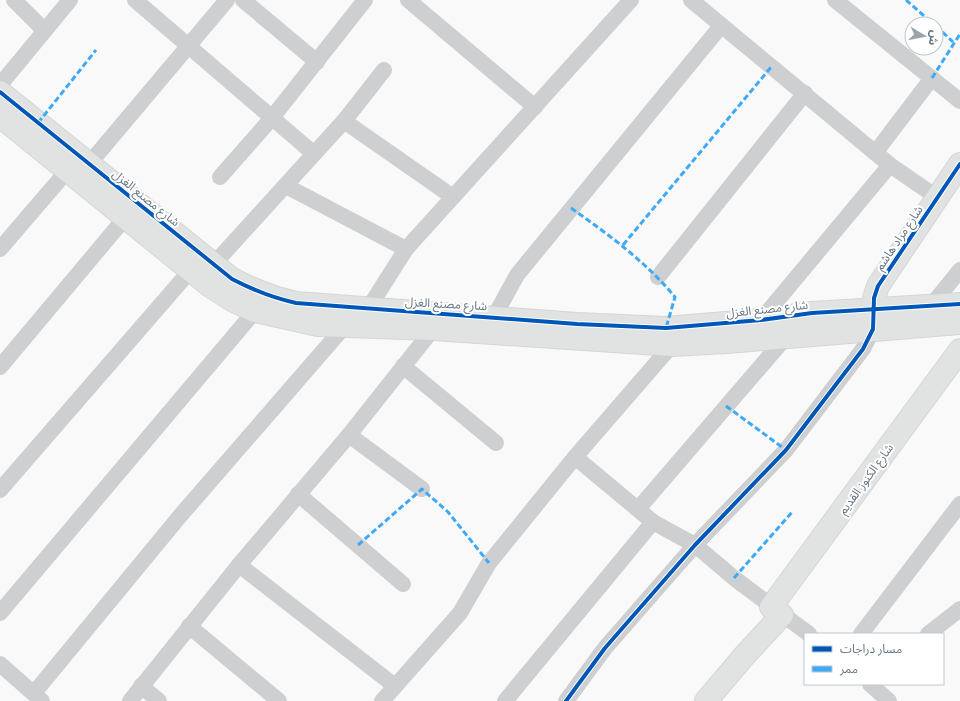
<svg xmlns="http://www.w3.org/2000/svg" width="960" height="701" font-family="'Roboto Condensed','Noto Sans Arabic',sans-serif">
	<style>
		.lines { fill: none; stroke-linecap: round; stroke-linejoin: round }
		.secondary-casing { stroke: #d5d6d7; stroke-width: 24 }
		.street { stroke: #cecfd0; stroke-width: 16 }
		.secondary { stroke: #e1e2e2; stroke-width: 22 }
		.quiet { stroke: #3fa9f5; stroke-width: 3; stroke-dasharray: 6 3; stroke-linecap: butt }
		.cycleway-casing { stroke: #fff; stroke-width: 6 }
		.cycleway { stroke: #0057b8; stroke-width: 4 }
		.labels { text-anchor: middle; stroke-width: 4; stroke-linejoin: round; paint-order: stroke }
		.street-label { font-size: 12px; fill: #657683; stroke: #fff }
	</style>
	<rect width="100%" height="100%" fill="#f9f9f9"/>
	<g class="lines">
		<g class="secondary-casing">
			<g id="secondary">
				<path d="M0,92L232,279C253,290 273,298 296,303L577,324L666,328L761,320L812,313L960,304"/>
				<polyline points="0,116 210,286 232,300 255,311 318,325 433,329 672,345 727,342 960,323"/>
				<polyline points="874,324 874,298 878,286 960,164"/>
				<polyline points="771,607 960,350"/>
				<polyline points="706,701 745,655 782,615"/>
			</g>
		</g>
		<g class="street">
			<polyline points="14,0 44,30"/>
			<polyline points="135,0 313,153"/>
			<polyline points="243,0 317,62"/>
			<polyline points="408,0 535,107"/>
			<polyline points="691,0 890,165 761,320"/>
			<polyline points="835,0 960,101"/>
			<polyline points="0,85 70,0"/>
			<polyline points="344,121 453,197"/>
			<polyline points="875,153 932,78"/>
			<polyline points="89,164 227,0"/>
			<polyline points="890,165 938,198"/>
			<polyline points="220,177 271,119 365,0"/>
			<polyline points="286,186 406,249"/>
			<polyline points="0,249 67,171"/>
			<polyline points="213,265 344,121 384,70"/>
			<polyline points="658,277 805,93"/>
			<polyline points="930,307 960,270"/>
			<polyline points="368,309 406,249 631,0"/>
			<polyline points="494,317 517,275 721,26"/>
			<polyline points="403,366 496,443"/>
			<polyline points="0,367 125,218"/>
			<polyline points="349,435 422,489"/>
			<polyline points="575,457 653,522 695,545 734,578 809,634"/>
			<polyline points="0,490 190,271"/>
			<polyline points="298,494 403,584"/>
			<polyline points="638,509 786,337"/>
			<polyline points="239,565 395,686"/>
			<polyline points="0,613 255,311"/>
			<polyline points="189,626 279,701"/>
			<polyline points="861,634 960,504"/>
			<polyline points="928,634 960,609"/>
			<polyline points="0,664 42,701"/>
			<polyline points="870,684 889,701"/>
			<polyline points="141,686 159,701"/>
			<polyline points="34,693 180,516 344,327"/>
			<polyline points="130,701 239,565 349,435 433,329"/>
			<polyline points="382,701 460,613 489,563 575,457 672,345"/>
			<polyline points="505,701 653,522"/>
			<polyline points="566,701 605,648 695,545 786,450 863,349 873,329"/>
		</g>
		<use href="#secondary" class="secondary"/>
		<g class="quiet">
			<polyline points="906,0 933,24"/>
			<polyline points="936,26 953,42"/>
			<polyline points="932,78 960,34"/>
			<polyline points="38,123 96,50"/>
			<path d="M571,208C609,235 645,261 675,297L666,328"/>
			<polyline points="623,245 772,66"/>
			<polyline points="726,406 786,450"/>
			<polyline points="358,545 422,489 448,512 489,563"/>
			<polyline points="734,578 793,511"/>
		</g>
		<g class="cycleway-casing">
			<g id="cycleway">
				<path d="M0,92L232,279C253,290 273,298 296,303L577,324L666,328L761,320L812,313L960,304"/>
				<polyline points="566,701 605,648 695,545 786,450 863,349 873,329 874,298 878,286 960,164"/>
			</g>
		</g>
		<use href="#cycleway" class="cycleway"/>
	</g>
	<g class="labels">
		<g class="street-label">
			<text transform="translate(146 198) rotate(39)" y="4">شارع مصنع الغزل</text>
			<text transform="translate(899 238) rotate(-56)" y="4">شارع مراد هاشم</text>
			<text transform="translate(446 304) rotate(3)" y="4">شارع مصنع الغزل</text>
			<text transform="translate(767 309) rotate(-6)" y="4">شارع مصنع الغزل</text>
			<text transform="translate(866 479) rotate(-54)" y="4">شارع الكنوز القديم</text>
		</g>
	</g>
	<rect x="804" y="633" width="140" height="52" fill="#ffffff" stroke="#c1c8cd"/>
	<rect x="812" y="646" width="20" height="6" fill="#0057b8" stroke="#c1c8cd"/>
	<text x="840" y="653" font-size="12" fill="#657683">مسار دراجات</text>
	<rect x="812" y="666" width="20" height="6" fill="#3fa9f5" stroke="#c1c8cd"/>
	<text x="840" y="673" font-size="12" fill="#657683">ممر</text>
	<g transform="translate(924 36) rotate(100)"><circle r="19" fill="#ffffff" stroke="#c1c8cd"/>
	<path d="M0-3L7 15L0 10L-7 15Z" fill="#99a4ac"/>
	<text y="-6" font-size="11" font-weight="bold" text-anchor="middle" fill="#657683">ش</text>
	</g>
</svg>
